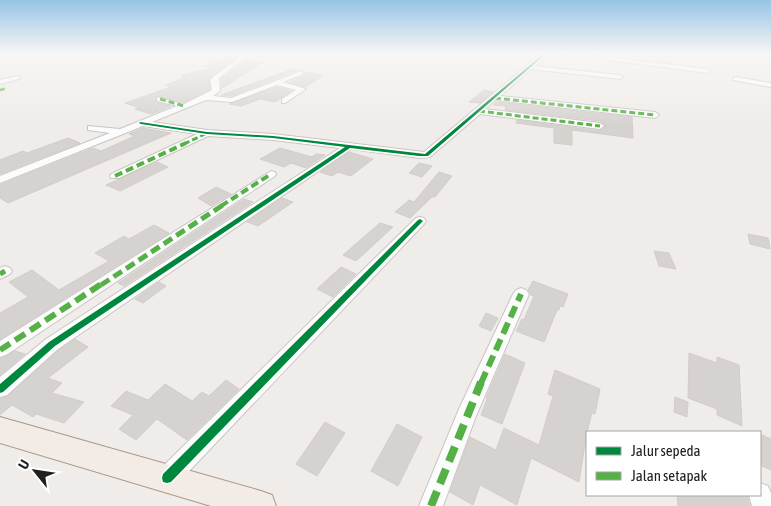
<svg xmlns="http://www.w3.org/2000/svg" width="771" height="506" font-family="'Asap Condensed',sans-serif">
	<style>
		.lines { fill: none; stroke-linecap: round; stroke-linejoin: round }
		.river { fill: #bcdde3; fill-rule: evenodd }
		.building { fill: #d6d2d0; stroke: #d2cdca }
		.minor-casing { stroke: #c7c6c5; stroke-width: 2 }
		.major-casing { stroke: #a69885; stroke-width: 2 }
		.minor { fill: #fdfcfc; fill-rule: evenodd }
		.major { fill: #f2ebe6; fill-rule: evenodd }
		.quiet-far5 { stroke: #55b145; stroke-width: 2.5; stroke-dasharray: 5 2.5; stroke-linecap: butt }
		.quiet-far4 { stroke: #55b145; stroke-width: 3; stroke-dasharray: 6 3; stroke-linecap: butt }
		.quiet-far3 { stroke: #55b145; stroke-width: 4; stroke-dasharray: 8 4; stroke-linecap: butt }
		.quiet-far2 { stroke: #55b145; stroke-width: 5; stroke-dasharray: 10 5; stroke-linecap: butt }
		.quiet-far1 { stroke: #55b145; stroke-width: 6; stroke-dasharray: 12 6; stroke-linecap: butt }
		.quiet { stroke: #55b145; stroke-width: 8; stroke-dasharray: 16 8; stroke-linecap: butt }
		.cycleway-casing { stroke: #fff; stroke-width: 3 }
		.cycleway { fill: #00873e; fill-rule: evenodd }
	</style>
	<rect width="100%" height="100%" fill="#efece9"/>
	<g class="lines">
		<g class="river">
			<path d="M4,54H49C43,59 10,59 4,54Z"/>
			<path d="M282,54H341L340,56C326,60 293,63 282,54Z"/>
		</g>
	</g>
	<g class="building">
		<polygon points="230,57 236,58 209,79 210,89 184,102 156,96 156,102 171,106 151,114 135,109 140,108 125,103 171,87 166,85 185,77 181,75 213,68 204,66"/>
		<polygon points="246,60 262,63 222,88 221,79"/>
		<polygon points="293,69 297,70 231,96 221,95"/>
		<polygon points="306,72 323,76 305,87 289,82 304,76"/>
		<polygon points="277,87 291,91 275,102 260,99 241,106 229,104"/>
		<polygon points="484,90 493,92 480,103 469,102"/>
		<polygon points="496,102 632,117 633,138 572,130 572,145 554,143 554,128 516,123 517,120 600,131 606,126 600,121 505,110 506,106 493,105"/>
		<polygon points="143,128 171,133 8,203 0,198 0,185 93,148 101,151 135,136 129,134"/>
		<polygon points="68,138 80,143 0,174 0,160 23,151 27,153"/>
		<polygon points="280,148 312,157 316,154 325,155 306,168 291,163 284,167 260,159"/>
		<polygon points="349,152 373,159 351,176 338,172 332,176 320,172"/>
		<polygon points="157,162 168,167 120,191 106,185"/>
		<polygon points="419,163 432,166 422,177 409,173"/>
		<polygon points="439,172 452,176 435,197 432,197 410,218 395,212 409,200 414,202"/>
		<polygon points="216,187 231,194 211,206 198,198"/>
		<polygon points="282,198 293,202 258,226 247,222"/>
		<polygon points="244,199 253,202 124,286 118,283"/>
		<polygon points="380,223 393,227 356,261 343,255"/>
		<polygon points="154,225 169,233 0,339 0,313 28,297 9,282 32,270 59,290 109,261 95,253 124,236 129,239"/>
		<polygon points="748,234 768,238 770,249 750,244"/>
		<polygon points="654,251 669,253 676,269 659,266"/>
		<polygon points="341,267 356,274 333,297 317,289"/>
		<polygon points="533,281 568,294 563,307 560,306 559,310 557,310 544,342 516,331 522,319 524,320 534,296 531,295 528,290"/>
		<polygon points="159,282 166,286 143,303 135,299"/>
		<polygon points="486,313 498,318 491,331 479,326"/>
		<polygon points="75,339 88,347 48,378 62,383 52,393 84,402 64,423 36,414 33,417 12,405 0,415 0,399 8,396 59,350"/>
		<polygon points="15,351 25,354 0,375 0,359"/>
		<polygon points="689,353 717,363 717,357 739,365 742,426 717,415 717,409 688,398"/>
		<polygon points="505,354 525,363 502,424 481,415 487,399 486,398"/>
		<polygon points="555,370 600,389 595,414 592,413 587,432 579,482 531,458 517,505 480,485 473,505 450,492 470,437 496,450 504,428 539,445 553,396 548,394"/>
		<polygon points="226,380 239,389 187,440 157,419 136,440 119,429 133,415 111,406 126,391 148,400 165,384 192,401 202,392 209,396"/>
		<polygon points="675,397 688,402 687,417 674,412"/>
		<polygon points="325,422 345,433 317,476 296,464"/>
		<polygon points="397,424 422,437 398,486 371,471"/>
		<polygon points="760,434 771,439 771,470 760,465"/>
		<polygon points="677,495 747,495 750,506 678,506"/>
	</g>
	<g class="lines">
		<g class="minor-casing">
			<g id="minor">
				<polygon points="244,54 251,54 219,78 220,91 213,96 231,98 301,71 304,73 303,74 283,82 306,89 285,103 282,103 282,99 296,90 277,85 232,102 206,100 152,122 207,130 273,134 424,152 541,54 548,54 535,66 620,75 623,77 620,79 531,69 500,96 655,112 659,115 655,118 495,100 485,109 600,123 604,126 600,129 480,114 430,157 419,158 351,149 58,349 7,395 0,397 0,377 46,339 340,148 273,140 208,136 119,178 111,178 110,176 111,174 197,134 143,126 0,183 0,176 110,133 88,130 88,126 120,129 177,106 157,101 157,97 184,104 212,90 210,80 214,76"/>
				<polygon points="561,54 581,54 707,69 710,71 707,73"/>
				<polygon points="17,76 20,78 19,79 0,84 0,80"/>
				<polygon points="735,77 771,83 771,87 733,80 733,78"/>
				<polygon points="271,171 275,172 276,174 275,176 6,355 0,357 0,341"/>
				<polygon points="420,217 424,218 426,221 424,224 175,486 167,489 159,486 156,478 159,470 416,218"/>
				<polygon points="5,266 10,268 12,271 10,274 0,279 0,268"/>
				<polygon points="521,288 526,290 529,294 476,416 443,506 419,506 459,409 513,294 516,290"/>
				<polygon points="760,483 768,486 771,493 771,506 752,506 749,495 760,495"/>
			</g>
		</g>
		<g class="major-casing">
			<polygon id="major" points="0,417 261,491 272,495 276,506 211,506 0,443"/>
		</g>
		<use href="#minor" class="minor"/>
		<use href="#major" class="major"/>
		<polyline class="quiet-far5" points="0,90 7,88"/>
		<g class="quiet-far4">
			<polyline points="495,98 655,115"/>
			<polyline points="160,99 184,106"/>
			<polyline points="479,111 600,126"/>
			<polyline points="184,144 205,134"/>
		</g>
		<g class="quiet-far3">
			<polyline points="115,176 186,143"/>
			<polyline points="221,206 271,174"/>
		</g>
		<g class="quiet-far2">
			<polyline points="0,274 5,271"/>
			<polyline points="101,285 223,205"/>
		</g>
		<g class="quiet-far1">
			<polyline points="0,350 103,283"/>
			<polyline points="481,383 521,294"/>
		</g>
		<polyline class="quiet" points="431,506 481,382"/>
		<g class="cycleway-casing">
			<g id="cycleway">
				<polygon points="543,54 546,54 428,156 419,156 350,148 55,346 3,392 0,393 0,384 49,342 345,147 273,138 207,134 141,124 139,123 140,122 207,132 273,136 425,154"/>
				<polygon points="420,219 423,221 422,222 171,482 167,483 163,482 162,478 163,474 418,220"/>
			</g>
		</g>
		<use href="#cycleway" class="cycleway"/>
	</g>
	<linearGradient id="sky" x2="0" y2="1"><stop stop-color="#96c4e6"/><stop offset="0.43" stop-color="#f8f6f5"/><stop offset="1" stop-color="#f8f6f5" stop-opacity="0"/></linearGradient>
	<rect width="771" height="125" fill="url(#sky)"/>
	<rect x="586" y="431" width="175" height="65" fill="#ffffff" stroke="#a6a6a6"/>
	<rect x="596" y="447" width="25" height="8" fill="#00873e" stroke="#a6a6a6"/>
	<text x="631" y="456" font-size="15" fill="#202020">Jalur sepeda</text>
	<rect x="596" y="472" width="25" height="8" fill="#55b145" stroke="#a6a6a6"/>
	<text x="631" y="481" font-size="15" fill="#202020">Jalan setapak</text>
	<g transform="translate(35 471) rotate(300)" stroke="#ffffff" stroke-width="4" paint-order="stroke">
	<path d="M0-4L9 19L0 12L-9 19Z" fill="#202020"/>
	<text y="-8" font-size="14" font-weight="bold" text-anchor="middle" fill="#202020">U</text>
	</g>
</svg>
